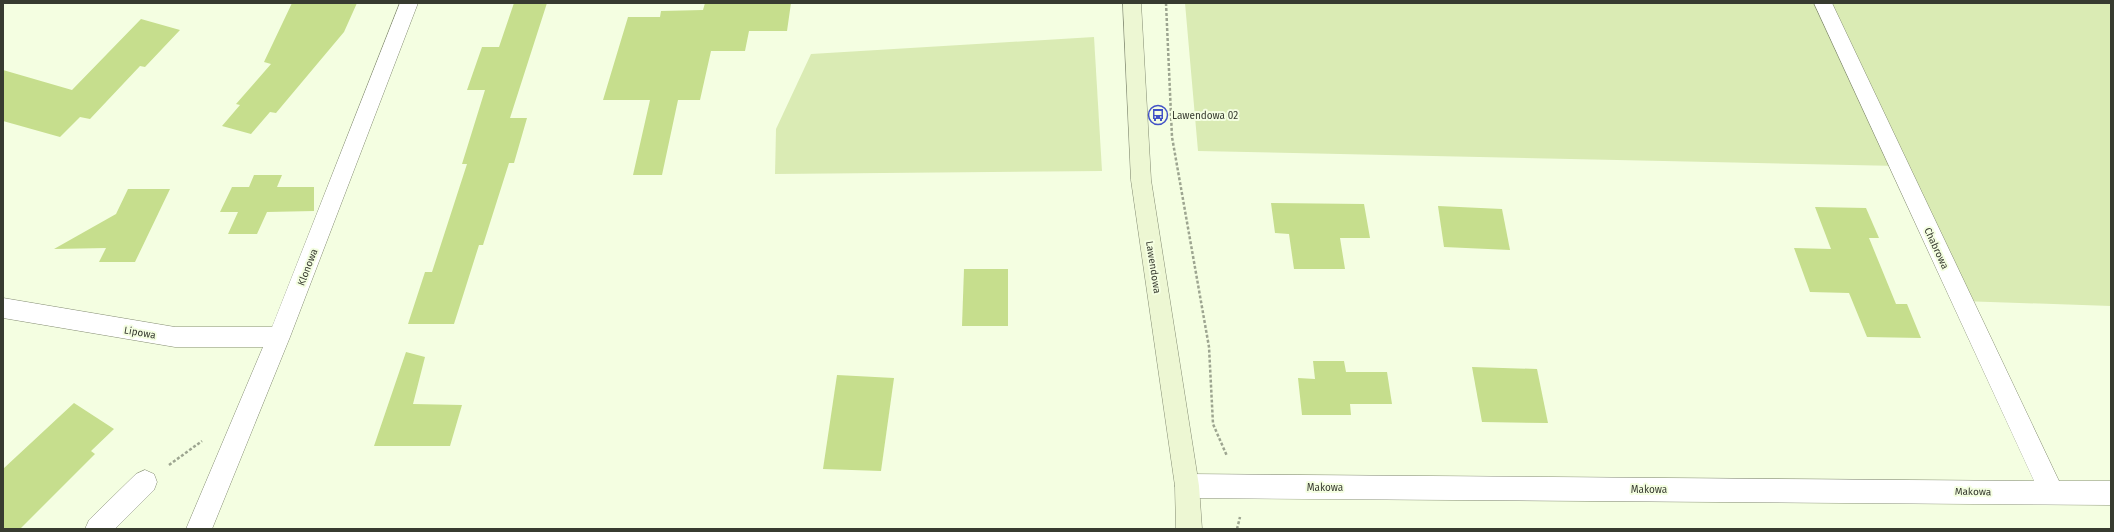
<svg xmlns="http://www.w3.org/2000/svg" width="2114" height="532" font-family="'Fira Sans',sans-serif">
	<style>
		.green { fill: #daebb4 }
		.building { fill: #c6de8d }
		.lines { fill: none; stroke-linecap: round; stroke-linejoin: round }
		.street-casing { stroke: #848c73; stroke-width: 1 }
		.secondary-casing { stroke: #848c73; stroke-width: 1 }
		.path { stroke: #9da590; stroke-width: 2.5; stroke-dasharray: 3 2; stroke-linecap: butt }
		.street { fill: #fff; fill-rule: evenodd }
		.secondary { fill: #edf7d3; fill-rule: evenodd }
		.labels { text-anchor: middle; stroke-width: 4; stroke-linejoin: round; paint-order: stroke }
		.poi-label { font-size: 10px; fill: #373b30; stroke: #f4fee1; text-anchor: start }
		.street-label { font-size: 10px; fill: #373b30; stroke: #f4fee1 }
	</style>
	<rect width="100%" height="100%" fill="#f4fee1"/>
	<g class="green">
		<polygon points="1185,3 2111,3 2111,306 1961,301 1899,166 1198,151"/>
		<polygon points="1094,37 1102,171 775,174 776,129 811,54"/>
	</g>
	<g class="building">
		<polygon points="292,3 357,3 344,32 276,113 270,112 251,134 222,126 240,105 236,104 271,64 264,62"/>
		<polygon points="514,3 547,3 510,118 527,118 514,163 509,163 483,245 479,245 454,324 408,324 425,272 432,272 467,164 462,164 485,90 467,90 482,47 499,47"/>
		<polygon points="705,3 791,3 787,31 749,31 745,51 711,51 700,100 678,100 662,175 633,175 650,100 603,100 628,17 660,17 661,11 703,10"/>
		<polygon points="141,19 180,30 145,67 140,66 90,119 80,117 60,137 3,121 3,70 72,90"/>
		<polygon points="254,175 282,175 277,187 314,187 314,211 267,212 257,234 228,234 238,212 220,212 232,187 249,187"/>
		<polygon points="128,189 170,189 135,262 99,262 106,248 54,249 116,214"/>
		<polygon points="1271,203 1364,204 1370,238 1340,238 1345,269 1294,269 1289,234 1275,233"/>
		<polygon points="1438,206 1502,209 1510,250 1444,247"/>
		<polygon points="1815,207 1866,208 1879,238 1869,238 1896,304 1907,304 1921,338 1867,337 1849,293 1810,292 1794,248 1831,249"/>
		<polygon points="964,269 1008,269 1008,326 962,326"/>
		<polygon points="406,352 425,357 413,404 462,405 450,446 374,446"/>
		<polygon points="1313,361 1344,361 1346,372 1387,372 1392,404 1350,404 1351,415 1302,415 1298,378 1315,379"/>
		<polygon points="1472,367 1537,369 1548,423 1482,422"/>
		<polygon points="837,375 894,378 881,471 823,469"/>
		<polygon points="74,403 114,429 91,451 95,454 20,529 3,529 3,469"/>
	</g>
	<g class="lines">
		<g class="street-casing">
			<g id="street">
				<polygon points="400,3 418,3 290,337 212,529 186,529 263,347 175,347 3,318 3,298 175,327 272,327"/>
				<polygon points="1814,3 1832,3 2059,481 2111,481 2111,505 1187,498 1178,494 1175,486 1178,478 1187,474 2034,481"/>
				<polygon points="145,470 154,474 157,482 154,490 115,529 85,529 89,520 136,474"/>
			</g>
		</g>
		<g class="secondary-casing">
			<polygon id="secondary" points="1123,3 1141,3 1151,180 1199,486 1202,529 1176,529 1175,486 1131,180"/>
		</g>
		<g class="path">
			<polyline points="1166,3 1172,137 1209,347 1213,424 1227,456"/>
			<polyline points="169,465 202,441"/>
			<polyline points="1237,529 1240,517"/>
		</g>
		<use href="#street" class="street"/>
		<use href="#secondary" class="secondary"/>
	</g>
	<defs>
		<g id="bus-ring" transform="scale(1)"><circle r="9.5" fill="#f4fee1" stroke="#4252c6" stroke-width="1.5"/><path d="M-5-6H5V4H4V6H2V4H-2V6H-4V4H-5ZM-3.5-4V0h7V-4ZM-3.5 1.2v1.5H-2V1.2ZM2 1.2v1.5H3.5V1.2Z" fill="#4252c6"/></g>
	</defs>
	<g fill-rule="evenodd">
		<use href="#bus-ring" x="1158" y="115"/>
	</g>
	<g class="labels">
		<g class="poi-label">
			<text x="1172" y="119">Lawendowa 02</text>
		</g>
		<g class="street-label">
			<text transform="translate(1937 248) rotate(65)" y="4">Chabrowa</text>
			<text transform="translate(307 267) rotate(-69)" y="4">Klonowa</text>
			<text transform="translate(1154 267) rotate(81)" y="4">Lawendowa</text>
			<text transform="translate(140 332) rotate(10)" y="4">Lipowa</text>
			<text x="1325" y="491">Makowa</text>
			<text x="1649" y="493">Makowa</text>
			<text transform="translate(1973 491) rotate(1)" y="4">Makowa</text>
		</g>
	</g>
	<rect width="2114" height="532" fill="none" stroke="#373b30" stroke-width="8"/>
</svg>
